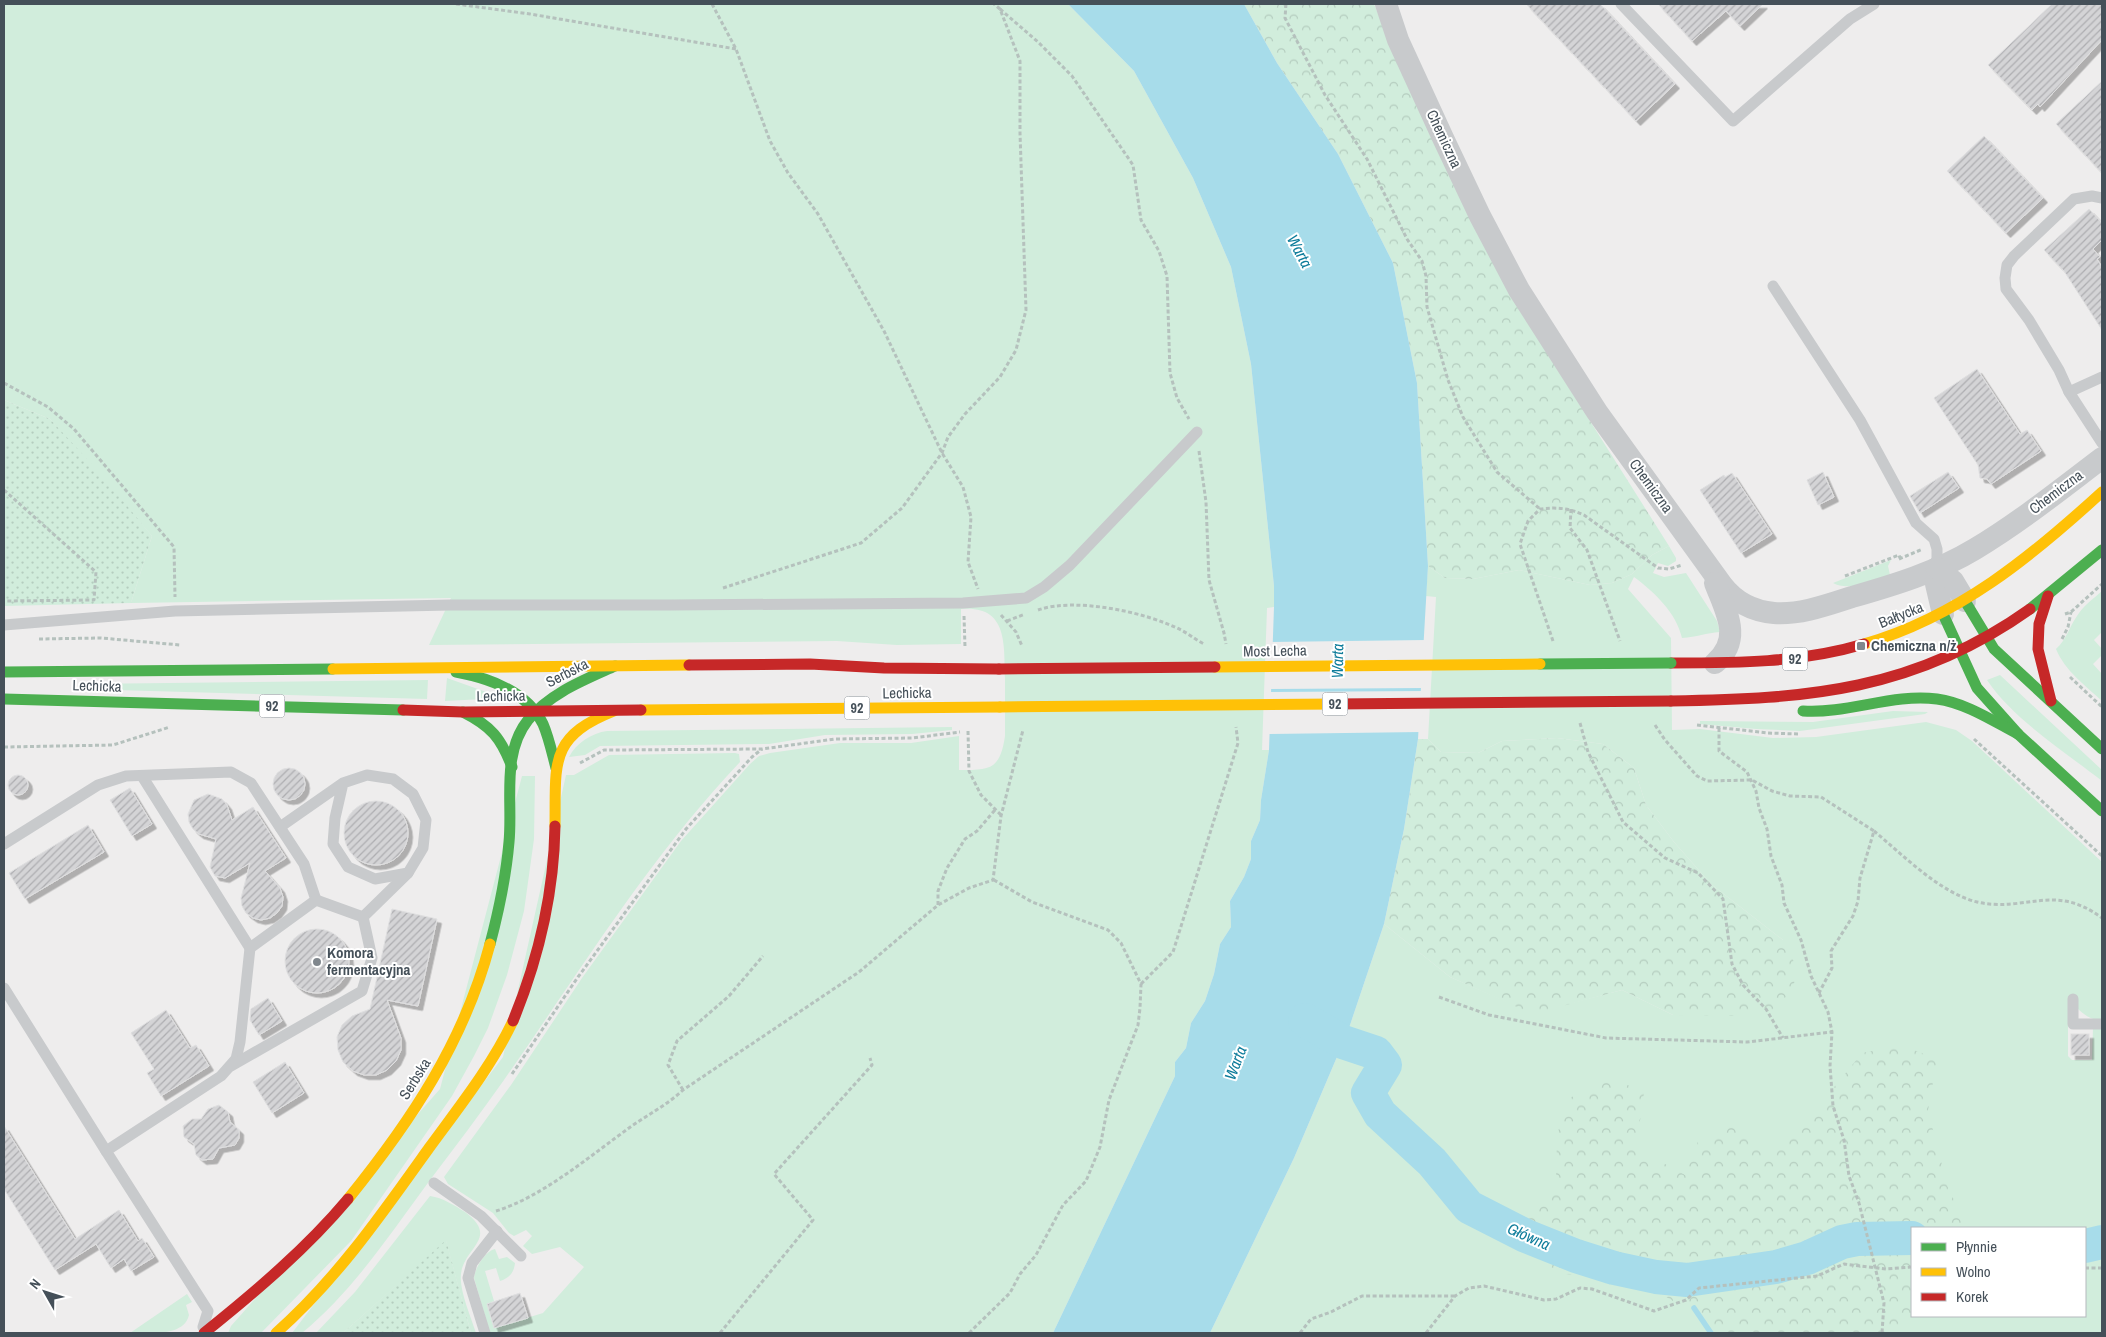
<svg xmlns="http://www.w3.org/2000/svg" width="2106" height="1337" font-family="'Archivo Narrow',sans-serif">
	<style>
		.green { fill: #d1eddc; fill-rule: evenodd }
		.forest { fill: url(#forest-crowns) }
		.garden { fill: url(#garden-dots) }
		.water { fill: #a7dcea }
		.pier { fill: #eeeded }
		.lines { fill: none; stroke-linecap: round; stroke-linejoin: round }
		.stream { stroke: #a7dcea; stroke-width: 5.5 }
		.river { stroke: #a7dcea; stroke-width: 34 }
		.building { fill: url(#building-hatch); stroke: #dfdfe0; filter: url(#shadow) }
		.path { stroke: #b5c1bd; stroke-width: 3; stroke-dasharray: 4 2.5; stroke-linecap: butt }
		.lane { stroke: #c8cacc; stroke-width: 11 }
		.street { stroke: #c8cacc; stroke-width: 22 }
		.fast { stroke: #4caf50; stroke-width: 11 }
		.slow { stroke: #ffc107; stroke-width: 11 }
		.jam { stroke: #c62828; stroke-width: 11 }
		.fast-bridge { stroke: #4caf50; stroke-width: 11 }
		.slow-bridge { stroke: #ffc107; stroke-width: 11 }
		.jam-bridge { stroke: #c62828; stroke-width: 11 }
		.poi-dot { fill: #80878d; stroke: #fff; stroke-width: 2 }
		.labels { text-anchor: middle; stroke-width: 4; stroke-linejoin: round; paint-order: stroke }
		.shield { fill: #fff; stroke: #7d848b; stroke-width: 1 }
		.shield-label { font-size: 14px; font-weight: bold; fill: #455059 }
		.street-label { font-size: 15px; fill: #455059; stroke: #fff }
		.poi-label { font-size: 15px; font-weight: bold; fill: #455059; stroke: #fff; text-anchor: start }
		.water-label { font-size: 16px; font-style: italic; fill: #0f7d9b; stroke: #fff }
	</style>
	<defs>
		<pattern id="forest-crowns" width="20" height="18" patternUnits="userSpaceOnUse" patternTransform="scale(1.25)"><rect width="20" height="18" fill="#d1eddc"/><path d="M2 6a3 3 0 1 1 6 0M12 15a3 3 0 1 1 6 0" fill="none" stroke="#b5cdbf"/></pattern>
		<pattern id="garden-dots" width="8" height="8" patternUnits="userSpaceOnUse" patternTransform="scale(1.25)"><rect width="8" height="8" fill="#d1eddc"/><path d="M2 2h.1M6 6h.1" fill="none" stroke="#b5cdbf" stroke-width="1.8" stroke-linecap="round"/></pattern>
		<pattern id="building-hatch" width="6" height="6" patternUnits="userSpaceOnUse" patternTransform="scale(1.25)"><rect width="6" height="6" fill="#d4d4d6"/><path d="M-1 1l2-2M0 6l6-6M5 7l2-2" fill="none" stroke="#aeaeb1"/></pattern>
		<filter id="shadow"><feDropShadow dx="4.5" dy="4.5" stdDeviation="0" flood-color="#0004"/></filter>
	</defs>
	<rect width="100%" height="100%" fill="#eeeded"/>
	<g class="green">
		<path d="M4,4H1068L1134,71L1193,178L1231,267L1251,364L1274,586V607L1267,608L1262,750H1269L1261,800L1260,820L1251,841V859L1244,877L1230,901L1231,927L1220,944L1214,974L1205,1001L1191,1023L1186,1048L1175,1062V1076L1053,1333H490L474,1278C475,1268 485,1251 495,1249L499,1259L507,1257L515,1263C514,1273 509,1278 500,1281L496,1268L485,1271L494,1301L487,1304L494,1328L543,1313L584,1267L560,1247L532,1254L523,1246L532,1236L526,1230L514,1236L509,1233L493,1213L448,1184L444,1177L511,1085L582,978L681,841L750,764L759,756L770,753L840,743H911L959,736V770C990,770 1000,770 1005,736C1005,717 1005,697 1005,678C1004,644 1008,605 961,609V644L897,645L837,641L429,645L451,598L131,603L152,536L50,419L4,400Z"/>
		<path d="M1669,546L1676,558V561L1668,566L1658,563L1653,573L1664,577L1686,573L1717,621L1720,632C1706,633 1697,637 1682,638C1676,612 1654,592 1634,577L1628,589L1671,638L1672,730L1700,729L1773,738L1816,737L1926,722L1956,730L1972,741L2102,862V1020C2085,1020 2080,1009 2068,1000V1056L2072,1060H2092L2093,1027H2102V1333H1210L1294,1158L1348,1031L1384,924L1450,977L1533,1013L1622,990L1673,1015L1783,940L1711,884L1674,842L1646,805L1634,768L1603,744L1557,738L1502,741L1478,753L1441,752L1428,739L1436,597L1426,596L1428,566L1445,578L1473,579L1519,570L1590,585L1612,583L1632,574L1652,555ZM1912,1228H2085V1316H1912Z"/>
		<path d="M1891,560L1888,566L1890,575C1874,580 1849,592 1833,583Z"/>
		<path d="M2102,591V632L2094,640L2102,649V655L2093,664L2102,674V701C2085,685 2065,671 2056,649C2067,639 2069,627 2077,616C2083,606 2093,599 2102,591Z"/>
		<path d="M2000,675L2102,770V781C2065,752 2013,719 1987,680Z"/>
		<polygon points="447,678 503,698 445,701"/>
		<polygon points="428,680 427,699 80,689 81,684"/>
		<polygon points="1893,711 1928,712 1925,714 1800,731 1756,729 1700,724 1700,721 1813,722"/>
		<path d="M952,727V730L912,734L825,735L769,744L600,746L585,755L569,757C576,743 592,733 607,731Z"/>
		<path d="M735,753L739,754L740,762C649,858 580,971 504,1080C480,1114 455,1147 430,1180C391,1233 353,1291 302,1333H292L503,1057L566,775H574L609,755Z"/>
		<polygon points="522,776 535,776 534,839 524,911 507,975 488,1028 474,1056 452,1096 351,1241 261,1333 228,1333 231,1326 440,1089"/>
		<path d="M430,1196C443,1198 454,1205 465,1212C500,1238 464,1247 461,1274C459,1290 471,1317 476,1333H471L446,1241L343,1333H316L355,1292Z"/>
		<path d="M187,1294L192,1302L186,1305L189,1315C184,1337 149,1333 130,1333Z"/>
	</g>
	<g class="forest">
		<polygon points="1244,4 1374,4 1399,65 1513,299 1669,546 1652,555 1632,574 1612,583 1590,585 1519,570 1473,579 1445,578 1428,566 1417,383 1393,263 1338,154 1277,63"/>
		<polygon points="1557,738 1603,744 1634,768 1646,805 1674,842 1711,884 1783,940 1797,968 1793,989 1775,1009 1751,1016 1673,1015 1622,990 1533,1014 1450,977 1384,924 1404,829 1418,739 1428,739 1441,752 1478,753 1502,741"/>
		<polygon points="1901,1045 1937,1059 1928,1111 1948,1188 1968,1228 1912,1228 1912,1315 1899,1333 1727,1333 1646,1285 1550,1272 1522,1223 1556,1180 1557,1135 1568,1099 1609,1076 1644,1093 1636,1148 1685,1175 1699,1139 1737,1122 1772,1154 1808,1119 1862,1053"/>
	</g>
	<g class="garden">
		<polygon points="4,400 50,419 99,472 152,536 131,603 4,606"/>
		<polygon points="446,1240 471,1333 343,1333"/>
	</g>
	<polygon class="water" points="1068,4 1244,4 1277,63 1338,154 1393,263 1417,383 1428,566 1418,739 1404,829 1384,924 1348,1031 1294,1158 1210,1333 1053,1333 1175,1076 1175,1062 1186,1048 1191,1023 1205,1001 1214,974 1220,944 1231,927 1230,901 1244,877 1251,859 1251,841 1260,820 1261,800 1269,750 1274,607 1274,586 1251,364 1231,267 1193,178 1134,71"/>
	<g class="pier">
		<polygon points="1426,640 1424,688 1269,689 1270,642"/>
		<polygon points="1424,691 1421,732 1267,734 1268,692"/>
	</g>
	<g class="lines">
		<polyline class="stream" points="1694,1308 1711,1333"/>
		<g class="river">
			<polyline points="1305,1020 1343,1042 1376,1053 1385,1065 1368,1093 1380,1114 1432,1162 1469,1207 1526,1236 1576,1256 1614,1268 1656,1277 1687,1280 1776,1267 1807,1258 1842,1242 1857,1239 1912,1238"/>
			<polyline points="2085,1246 2102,1242"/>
		</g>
	</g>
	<g class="building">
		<polygon points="1526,4 1600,4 1675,84 1636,121"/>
		<polygon points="1658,4 1763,4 1740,26 1726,11 1692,41"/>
		<polygon points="2052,4 2102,4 2102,40 2040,107 2038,104 2032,110 1988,65"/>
		<polygon points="2102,81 2102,173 2056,124"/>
		<polygon points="1984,136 2043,198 2006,233 1947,171"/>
		<polygon points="2089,209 2102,223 2102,240 2093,249 2100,257 2097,259 2102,267 2102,330 2064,271 2044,250"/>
		<polygon points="1977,369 2020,434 2027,430 2041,451 1991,484 1987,479 1980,478 1978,465 1934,398"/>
		<polygon points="1823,472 1834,497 1818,505 1807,480"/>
		<polygon points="1948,472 1959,488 1920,513 1910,496"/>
		<polygon points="1732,473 1772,534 1741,553 1700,490 1724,475 1725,477"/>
		<circle cx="289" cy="784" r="16"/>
		<circle cx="18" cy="785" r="10"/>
		<polygon points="130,788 152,824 132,836 110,800"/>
		<polygon points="208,794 222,799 227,805 232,820 253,807 286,858 265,871 280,888 283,897 282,906 277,913 270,918 261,920 253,918 246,913 242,906 241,898 250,863 225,878 215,876 210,867 216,839 199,834 193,829 189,822 188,814 194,800"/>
		<circle cx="376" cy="833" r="32"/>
		<polygon points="88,825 104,852 25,899 9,873"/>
		<polygon points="392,909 437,919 418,1006 387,1000 401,1038 401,1050 396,1061 387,1070 376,1075 364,1075 353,1071 343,1062 338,1050 337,1037 342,1025 352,1016 370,1009"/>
		<circle cx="317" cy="961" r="32"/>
		<polygon points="268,998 282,1021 259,1035 250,1020 251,1009"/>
		<polygon points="166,1010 190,1048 196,1045 209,1066 161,1096 147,1073 154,1069 131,1033"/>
		<rect x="2071" y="1034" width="18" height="21"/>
		<polygon points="285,1062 304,1093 272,1113 253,1082"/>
		<polygon points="219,1105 228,1112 230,1122 239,1130 239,1138 235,1145 219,1148 213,1159 202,1160 196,1155 194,1144 184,1137 183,1126 192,1119 201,1119 208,1109"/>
		<polygon points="4,1126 75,1239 119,1210 138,1241 142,1238 154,1257 131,1271 124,1259 111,1268 96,1244 55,1270 4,1189"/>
		<polygon points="520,1293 528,1318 494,1328 487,1304"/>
	</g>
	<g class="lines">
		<g class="path">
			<polyline points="456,4 530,14 736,49"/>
			<polyline points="712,4 736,49 770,141 788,173 818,214 884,331 942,453 963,487 971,517 968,562 978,589"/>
			<polyline points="1286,4 1285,18 1325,95 1367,159 1407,239 1422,261 1426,276 1427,307 1448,380 1463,417 1497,472 1540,509"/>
			<polyline points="1000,9 1038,42 1072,76 1133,165 1141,220 1159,251 1167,276 1170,373 1177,398 1189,419"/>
			<polyline points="4,383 48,407 74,429 174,547 175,597"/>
			<polyline points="1199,451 1206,502 1209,580 1224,633 1226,644"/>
			<polyline points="4,490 96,572 94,600 4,601"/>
			<polyline points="1571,509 1570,528 1587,550 1620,641"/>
			<polyline points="1899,559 1923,549"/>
			<polyline points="1845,576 1899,555 1900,558"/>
			<polyline points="723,588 861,543 902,508 942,453 948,437 965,414 1000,377 1016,350 1026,310 1020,133 1020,61 1000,9 994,4"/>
			<path d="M1038,610C1075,597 1146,612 1181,630C1189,634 1196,640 1204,644"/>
			<polyline points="2065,614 2071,612 2102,584"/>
			<polyline points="1001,615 1016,632 1022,646"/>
			<polyline points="964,616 965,647"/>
			<polyline points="1007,621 1025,614"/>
			<polyline points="39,639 101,638 180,645"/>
			<polyline points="2062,639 2068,627 2071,612"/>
			<path d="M1553,641L1520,544L1528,521L1540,509C1557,507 1569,508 1584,515L1658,568L1669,569L1682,565"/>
			<polyline points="2070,677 2102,707"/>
			<polyline points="1580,723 1588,752 1623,822 1665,858 1698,873 1723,899 1732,964 1743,985 1766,1009 1783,1038"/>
			<polyline points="1655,725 1665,740 1697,776 1707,781 1752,780 1772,791 1790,796 1821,797 1874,831 1860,878 1858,901 1853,916 1831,951 1832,968 1819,993"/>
			<polyline points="1697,725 1768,733 1798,734"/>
			<polyline points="1719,728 1719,751 1747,772 1756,791 1759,808 1767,829 1771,856 1782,885 1784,903 1801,940 1811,976 1828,1012 1832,1032 1830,1066 1833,1106 1844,1140 1849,1176 1859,1203 1884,1303 1882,1333"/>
			<polyline points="968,731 969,771 981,795 1001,815"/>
			<polyline points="1974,739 2102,856"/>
			<polyline points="4,747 113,745 170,727"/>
			<polyline points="580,763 604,750 610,750 762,749 835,739 912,738 960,732"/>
			<path d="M1874,831C1903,855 1940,893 1977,902C2025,913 2054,882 2102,918"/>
			<polyline points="938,905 938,891 947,868 965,839 977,831 995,810"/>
			<polyline points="1141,984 1173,952 1238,743 1236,727"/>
			<polyline points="1439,997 1489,1015 1606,1038 1747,1042 1832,1032"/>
			<polyline points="512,1074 578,977 686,829 752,757 762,749"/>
			<polyline points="683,1090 668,1065 677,1041 729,996 763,956"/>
			<path d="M496,1211C542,1197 590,1156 629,1128C647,1115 667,1105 683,1090L859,972L938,905L969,888L993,880L1001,816L1023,730"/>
			<polyline points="2085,1268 2102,1268"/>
			<polyline points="720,1333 813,1220 774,1174 872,1065 870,1058"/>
			<polyline points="969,1333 1010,1293 1020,1274 1036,1255 1063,1205 1086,1181 1100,1147 1109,1100 1138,1025 1140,1008 1141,984 1121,943 1108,930 1032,902 994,880"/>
			<polyline points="1300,1333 1311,1319 1331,1312 1362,1296 1455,1296"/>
			<polyline points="1426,1333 1455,1296 1469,1288 1484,1286 1544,1300 1556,1299 1580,1288 1592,1289 1654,1311 1686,1300 1699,1288 1817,1276 1844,1264 1886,1269 1912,1267"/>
		</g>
		<g class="lane">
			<polyline points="1621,4 1733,121 1850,19 1874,4"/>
			<polyline points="2102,198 2092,196 2074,199 2014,256 2007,265 2005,278 2006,289 2029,320 2059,370 2069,392 2102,443"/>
			<polyline points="1773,286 1860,420 1916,523 1934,539 1937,549 1937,568"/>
			<polyline points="2069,392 2102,377"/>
			<polyline points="4,625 175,611 450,605 671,605 963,603 1026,598 1044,587 1070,565 1197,432"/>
			<polyline points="142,776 250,948"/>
			<polyline points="280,827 343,783 367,775 393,779 413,794 426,820 423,848 408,873 375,879 348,867 333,844 335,818 343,783"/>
			<polyline points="4,844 98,785 126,776 231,772 251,783 304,864 316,900 250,948 240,1042 236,1059 221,1076 106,1151 208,1311 203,1327"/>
			<polyline points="316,900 363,917 408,873"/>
			<polyline points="4,988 106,1151"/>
			<polyline points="2073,999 2073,1024 2102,1024"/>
			<polyline points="231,1066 362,991 372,958 363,917"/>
			<polyline points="434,1183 481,1216 521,1256"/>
			<polyline points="485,1333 468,1278 472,1263 497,1231"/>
		</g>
		<g class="street">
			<path d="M1386,4L1398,40L1443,138L1480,216L1519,290L1597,412L1722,585C1735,602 1752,611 1774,613C1800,615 1827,605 1852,597C1894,585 1937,572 1975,549C2020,522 2061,489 2102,458"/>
			<polyline points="1937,568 1936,584 1943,614"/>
			<polyline points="1937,568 1953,581 1965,601"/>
			<path d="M1715,663C1743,639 1726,612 1715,583"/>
		</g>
		<g class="fast">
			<polyline points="1965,601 1994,649 2102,749"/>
			<polyline points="2030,609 2102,550"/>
			<polyline points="1943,614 1977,688 2018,734 2102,811"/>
			<polyline points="4,672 333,669"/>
			<path d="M456,672C489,678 527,691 543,724C549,738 552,753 556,768"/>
			<polyline points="4,699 403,710"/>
			<path d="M1803,711C1848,714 1893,693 1937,699C1966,703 1993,721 2018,734"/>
			<path d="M463,712C491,726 501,738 512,767"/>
			<path d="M490,944C499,910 506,877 509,842C513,802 501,754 528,720C550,693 584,680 615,666"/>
		</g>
		<g class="slow">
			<path d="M1864,644C1958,617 2031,557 2102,492"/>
			<polyline points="333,669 689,665"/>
			<polyline points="641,710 1000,707"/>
			<path d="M555,826C556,764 548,737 614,711"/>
			<path d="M348,1199C411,1121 464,1042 490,944"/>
			<path d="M276,1333C337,1279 382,1214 429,1148C459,1107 491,1067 513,1021"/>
		</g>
		<g class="jam">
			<polyline points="2048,596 2039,624 2038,649 2051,701"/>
			<path d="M1671,663C1736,663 1800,663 1864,644"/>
			<polyline points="689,665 810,664 884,668 999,669"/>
			<path d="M1671,701C1807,699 1915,691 2030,609"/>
			<polyline points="403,710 463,712 641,710"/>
			<path d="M513,1021C538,960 554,892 555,826"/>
			<path d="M204,1333C255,1292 306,1249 348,1199"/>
		</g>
		<polyline class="fast-bridge" points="1540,664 1671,663"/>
		<g class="slow-bridge">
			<polyline points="1215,667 1540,664"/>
			<polyline points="1000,707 1336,704"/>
		</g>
		<g class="jam-bridge">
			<polyline points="999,669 1215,667"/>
			<polyline points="1336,704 1671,701"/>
		</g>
	</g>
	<g class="poi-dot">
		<rect x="1856" y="641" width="10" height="10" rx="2.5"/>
		<circle cx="317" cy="962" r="5"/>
	</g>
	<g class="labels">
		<g class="shield">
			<rect x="1782.5" y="647.5" width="25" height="23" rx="4"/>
			<rect x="1322.5" y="692.5" width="25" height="23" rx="4"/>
			<rect x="259.5" y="694.5" width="25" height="23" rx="4"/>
			<rect x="844.5" y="696.5" width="25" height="23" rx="4"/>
		</g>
		<g class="shield-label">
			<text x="1795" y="664">92</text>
			<text x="1335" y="709">92</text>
			<text x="272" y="711">92</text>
			<text x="857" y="713">92</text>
		</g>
		<g class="street-label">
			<text transform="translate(1444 139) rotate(65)" y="5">Chemiczna</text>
			<text transform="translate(1651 486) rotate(54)" y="5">Chemiczna</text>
			<text transform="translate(2056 492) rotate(-37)" y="5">Chemiczna</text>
			<text transform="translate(1901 615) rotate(-22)" y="5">Bałtycka</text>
			<text transform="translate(1275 651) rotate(-1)" y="5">Most Lecha</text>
			<text transform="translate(567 673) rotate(-27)" y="5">Serbska</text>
			<text transform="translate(97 686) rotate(2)" y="5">Lechicka</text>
			<text transform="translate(907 693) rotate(-1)" y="5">Lechicka</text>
			<text transform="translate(501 696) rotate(-1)" y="5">Lechicka</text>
			<text transform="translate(415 1079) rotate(-58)" y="5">Serbska</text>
		</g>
		<g class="poi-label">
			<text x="1871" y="651">Chemiczna n/ż</text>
			<text x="327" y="958">Komora<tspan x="327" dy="17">fermentacyjna</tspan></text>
		</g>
		<g class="water-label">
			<text transform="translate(1300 251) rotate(62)" y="6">Warta</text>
			<text transform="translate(1337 661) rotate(-89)" y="6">Warta</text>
			<text transform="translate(1235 1063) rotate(-69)" y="6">Warta</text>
			<text transform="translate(1529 1236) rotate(24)" y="6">Główna</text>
		</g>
	</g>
	<rect width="2106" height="1337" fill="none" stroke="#455059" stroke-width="10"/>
	<rect x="1911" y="1227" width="175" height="90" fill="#ffffff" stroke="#b5b9bd"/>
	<rect x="1921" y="1243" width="25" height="8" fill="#4caf50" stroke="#b5b9bd"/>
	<text x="1956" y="1252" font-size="15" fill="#455059">Płynnie</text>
	<rect x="1921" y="1268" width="25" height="8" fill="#ffc107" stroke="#b5b9bd"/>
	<text x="1956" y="1277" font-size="15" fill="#455059">Wolno</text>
	<rect x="1921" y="1293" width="25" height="8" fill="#c62828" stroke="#b5b9bd"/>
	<text x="1956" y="1302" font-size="15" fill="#455059">Korek</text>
	<g transform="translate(45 1292) rotate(309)" stroke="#ffffff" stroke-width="4" paint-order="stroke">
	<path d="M0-4L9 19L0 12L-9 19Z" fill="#455059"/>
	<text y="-8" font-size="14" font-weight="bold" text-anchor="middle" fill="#455059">N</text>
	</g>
</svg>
